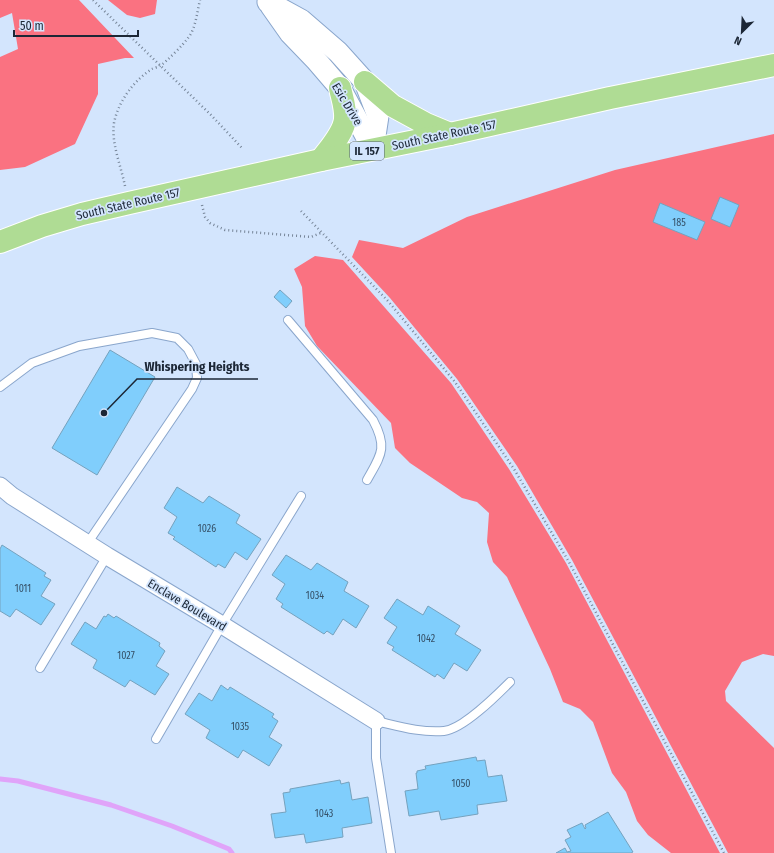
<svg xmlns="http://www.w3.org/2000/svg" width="774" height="853" font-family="'Fira Sans Condensed',sans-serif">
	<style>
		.forest { fill: #fa7281 }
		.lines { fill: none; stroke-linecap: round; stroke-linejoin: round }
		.stream { stroke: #e0a4f9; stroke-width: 5 }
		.building { fill: #80cefc; stroke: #75a2be }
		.service-casing { stroke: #8aa6cc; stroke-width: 10 }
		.minor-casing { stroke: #8aa6cc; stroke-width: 19 }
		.tertiary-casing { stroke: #8aa6cc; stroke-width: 23 }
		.primary-casing { stroke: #fff; stroke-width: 24 }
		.path { stroke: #778699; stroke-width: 2.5; stroke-dasharray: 1 3; stroke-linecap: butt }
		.service { stroke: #fff; stroke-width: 8 }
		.minor { stroke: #fff; stroke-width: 17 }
		.tertiary { stroke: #fff; stroke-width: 21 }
		.primary { stroke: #afdc94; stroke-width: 22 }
		.labels { text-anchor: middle; stroke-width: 3.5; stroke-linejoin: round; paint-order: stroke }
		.number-label { font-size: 10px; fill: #355168 }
		.shield { fill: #d3e5fd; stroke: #536072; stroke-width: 1 }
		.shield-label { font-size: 11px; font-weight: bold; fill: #1c2736 }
		.street-label { font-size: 12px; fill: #1c2736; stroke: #d3e5fd }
		.leader { fill: none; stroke: #1c2736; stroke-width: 1.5 }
		.callout-dot { fill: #1c2736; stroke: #d3e5fd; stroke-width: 1.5 }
		.callout-label { font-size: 13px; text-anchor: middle; font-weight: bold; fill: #1c2736; stroke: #d3e5fd; stroke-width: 3.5; stroke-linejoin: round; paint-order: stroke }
	</style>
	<rect width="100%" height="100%" fill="#d3e5fd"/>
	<g class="forest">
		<polygon points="0,0 79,0 134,58 125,58 98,64 98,94 75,144 25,167 0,170 0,57 18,49 12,13 0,18"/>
		<polygon points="108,0 157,0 155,14 140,18 127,15"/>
		<polygon points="774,134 774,656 763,654 742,662 725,691 726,701 774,748 774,853 728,853 572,560 517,466 457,379 390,298 352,257 359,240 403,248 467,217 615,170"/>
		<polygon points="315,256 343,260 451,383 509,469 566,563 720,853 671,853 648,835 637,821 626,792 612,773 593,722 580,709 563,702 550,669 507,577 493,562 487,542 489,513 477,502 462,498 410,463 395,448 391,423 317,346 305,326 302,287 294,269"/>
	</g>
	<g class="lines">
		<polyline class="stream" points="0,779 18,781 111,805 172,826 229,849 232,853"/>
	</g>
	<g class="building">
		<polygon points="720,197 739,205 730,227 711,219"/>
		<polygon points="660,203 705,222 697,240 653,222"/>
		<polygon points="280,290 292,301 286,308 274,297"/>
		<polygon points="110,350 155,377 97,475 52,448"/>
		<polygon points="177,487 203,503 209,496 240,515 236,523 261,539 247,560 235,552 225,568 218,564 216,567 173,539 175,537 168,533 177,517 164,508"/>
		<polygon points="2,545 46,573 44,576 51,580 41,596 55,604 41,625 16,609 10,617 0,611 0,549"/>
		<polygon points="286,555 311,570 317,563 348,582 344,591 369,606 356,628 343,619 333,635 327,631 324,634 281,607 283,604 276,599 285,584 272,575"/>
		<polygon points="397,599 423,615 428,606 460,626 455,634 481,650 467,671 454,663 444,679 437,674 435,677 392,650 394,647 387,643 397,627 384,618"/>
		<polygon points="108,614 114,618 116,616 160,643 159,646 165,651 156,666 169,674 155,695 130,680 125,687 93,668 97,660 71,644 85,622 96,629 104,616 106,617"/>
		<polygon points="221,685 228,690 230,687 274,714 272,717 278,721 269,737 282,745 269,766 243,750 238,758 206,738 210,730 185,714 199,693 212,701"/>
		<polygon points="476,757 477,761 485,760 488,777 502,775 507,801 477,805 478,814 441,820 439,811 409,816 405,791 418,789 416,773 417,773 417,771 426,769 425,766"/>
		<polygon points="340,780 341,784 349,782 352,800 368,797 372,823 342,828 343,837 306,843 304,834 275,838 271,814 286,812 283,793 290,792 290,789"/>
		<polygon points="608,812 633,852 631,853 556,853 565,848 567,852 571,851 565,840 571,837 567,830 582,823 585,829 586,828 585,825"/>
	</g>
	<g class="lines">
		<g class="service-casing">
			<g id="service">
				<path d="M288,320L373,420C388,448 381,455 367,480"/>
				<polyline points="0,387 32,363 79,346 152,333 177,338 188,349 196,364 197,378 192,389 87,544"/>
				<polyline points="40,668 107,556"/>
				<polyline points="156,739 222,625 301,496"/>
				<path d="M391,853L376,758V721C398,726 421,733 444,731C463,729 496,696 510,682"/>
			</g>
		</g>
		<g class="minor-casing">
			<polyline id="minor" points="0,486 12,496 107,556 222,625 376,721"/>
		</g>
		<g class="tertiary-casing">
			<g id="tertiary">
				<polyline points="268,2 301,20 338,52 365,82 378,116 373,149"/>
				<polyline points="271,6 290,33 316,60 340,88 373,149"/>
			</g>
		</g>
		<g class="primary-casing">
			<g id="primary">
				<polyline points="365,82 393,106 426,124 450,134"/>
				<path d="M321,160C329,149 344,133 345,119C346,108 342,98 340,88"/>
				<polyline points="0,242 42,226 82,214 129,203 321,160 450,134 610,98 774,65"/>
			</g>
		</g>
		<g class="path">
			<polyline points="93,0 211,115 242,148"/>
			<path d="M125,186C121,166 111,143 114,123C118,102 134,80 152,69C154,68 158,67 160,66C166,62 184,44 188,38C196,28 197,12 200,0"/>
			<polyline points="202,205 205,217 210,223 225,230 311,237 323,232"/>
			<polyline points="301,211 388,301 455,382 514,469 569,562 724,853"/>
		</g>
		<use href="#service" class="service"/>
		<use href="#minor" class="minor"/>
		<use href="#tertiary" class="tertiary"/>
		<use href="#primary" class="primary"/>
	</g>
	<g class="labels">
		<g class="number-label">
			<text x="679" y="226">185</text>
			<text x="207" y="532">1026</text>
			<text x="23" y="592">1011</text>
			<text x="315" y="599">1034</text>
			<text x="426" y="642">1042</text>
			<text x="126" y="659">1027</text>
			<text x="240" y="730">1035</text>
			<text x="461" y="787">1050</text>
			<text x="324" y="817">1043</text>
		</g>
		<rect class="shield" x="350" y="142" width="34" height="18" rx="3"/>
		<g class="shield-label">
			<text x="367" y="155">IL 157</text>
		</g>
		<g class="street-label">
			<text transform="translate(347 104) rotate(59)" y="4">Esic Drive</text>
			<text transform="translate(444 135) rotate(-12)" y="4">South State Route 157</text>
			<text transform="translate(128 204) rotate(-13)" y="4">South State Route 157</text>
			<text transform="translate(187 605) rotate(31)" y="4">Enclave Boulevard</text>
		</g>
	</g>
	<path class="leader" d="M104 413L137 379H258"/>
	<circle class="callout-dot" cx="104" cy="413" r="4"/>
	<g class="callout-label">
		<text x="197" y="371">Whispering Heights</text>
	</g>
	<g transform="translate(742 32) rotate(204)" stroke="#d3e5fd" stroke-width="3" paint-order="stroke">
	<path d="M0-3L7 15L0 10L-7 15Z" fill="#1c2736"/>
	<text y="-6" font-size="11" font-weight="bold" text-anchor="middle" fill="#1c2736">N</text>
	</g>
	<path d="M14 30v6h124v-6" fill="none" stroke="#1c2736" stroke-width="2"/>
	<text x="20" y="30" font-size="12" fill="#1c2736" stroke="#d3e5fd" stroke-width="3" paint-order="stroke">50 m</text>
</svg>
